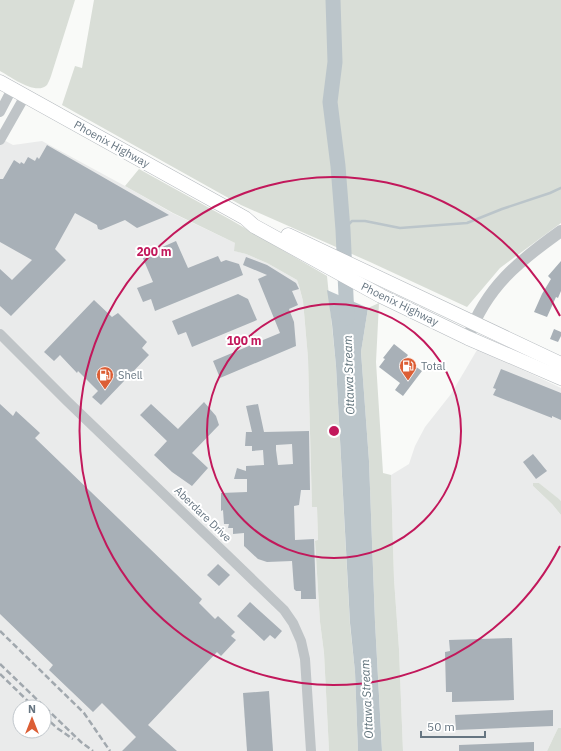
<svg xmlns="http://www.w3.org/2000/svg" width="561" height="751" font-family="'IBM Plex Sans',sans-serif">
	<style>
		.built { fill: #eaebeb; fill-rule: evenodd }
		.green { fill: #d9ded7 }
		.water { fill: #bbc5ca }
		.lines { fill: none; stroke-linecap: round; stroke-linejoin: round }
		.stream { stroke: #bbc5ca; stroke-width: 2.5 }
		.river { stroke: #bbc5ca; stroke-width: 15 }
		.building { fill: #a8b0b7; fill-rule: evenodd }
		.secondary-casing { stroke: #b4b9be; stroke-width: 15 }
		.minor { stroke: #bfc4c7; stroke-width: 10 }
		.tertiary { stroke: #bfc4c7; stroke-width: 12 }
		.secondary { stroke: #fff; stroke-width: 14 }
		.rail { stroke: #a1a8ae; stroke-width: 2.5; stroke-dasharray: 6 3; stroke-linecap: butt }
		.ring { fill: none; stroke: #c2185b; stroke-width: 2 }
		.labels { text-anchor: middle; stroke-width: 4; stroke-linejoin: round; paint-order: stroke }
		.street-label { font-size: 11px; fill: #667581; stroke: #fff }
		.poi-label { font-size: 11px; fill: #667581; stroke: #fff; text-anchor: start }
		.water-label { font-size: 12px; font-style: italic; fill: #60737b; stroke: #fff }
		.centre { fill: #c2185b; stroke: #fff; stroke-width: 2 }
		.ring-label { font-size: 12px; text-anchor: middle; font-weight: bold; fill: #c2185b; stroke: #fff; stroke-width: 4; stroke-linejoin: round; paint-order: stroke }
	</style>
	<rect width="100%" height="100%" fill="#f9faf8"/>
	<g class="built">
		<path d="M0,138L13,145L42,141L125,186L172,213L235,243V251L246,254L267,263L297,280L303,301L308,358L312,506H317L318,541H315L320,622L324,653L329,751H0ZM20,707H44V731H20Z"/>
		<polygon points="477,350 481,350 561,388 561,501 539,483 533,483 533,486 552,504 561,515 561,728 558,728 547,751 403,751 399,649 394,579 391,475 409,464 415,446 425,427 451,394"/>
	</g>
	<g class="green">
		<path d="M0,0H75L51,76C50,79 48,83 47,85C36,96 11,77 0,71Z"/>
		<polygon points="94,0 561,0 561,223 500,268 467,307 370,262 241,205 62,105 75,66 82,68"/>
		<polygon points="139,169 231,220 327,276 336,366 350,625 355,672 358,751 329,751 324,653 320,622 315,541 318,540 317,507 312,507 308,358 303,301 299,286 297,280 267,263 246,254 234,251 235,243 173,213 125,186"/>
		<polygon points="379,303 376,362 383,473 391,475 394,579 399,649 403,751 382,751 375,622 369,461 361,352 368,308"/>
		<polygon points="533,483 539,483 559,499 561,501 561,515 552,504 533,486"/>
		<polygon points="558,728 561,728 561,751 547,751"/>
	</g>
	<polygon class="water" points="327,290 368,308 361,352 369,461 375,622 382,751 358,751 355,672 350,623 336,366 332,324"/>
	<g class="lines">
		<polyline class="stream" points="343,230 352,221 365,221 400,228 467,223 502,209 550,193 561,188"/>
		<polyline class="river" points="333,0 335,62 330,102 338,166 343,230 347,318"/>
	</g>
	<g class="building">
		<polygon points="47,145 169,215 137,228 125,220 101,230 98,229 97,225 75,213 55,249 66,260 11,316 0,306 0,269 12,280 32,260 0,242 0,179 3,179 14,160 20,164 21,162 24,164 28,157 35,161 37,157 39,159"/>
		<polygon points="176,241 188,268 218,256 221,262 226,260 239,264 243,275 155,311 151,299 143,302 137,288 153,282 142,256"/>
		<polygon points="246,257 267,265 296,283 299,289 292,291 298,305 289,309 294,322 296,346 220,378 213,361 280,333 258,279 267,275 243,265"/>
		<polygon points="561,261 561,291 558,298 556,297 547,317 534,312 542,294 551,279 548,276"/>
		<polygon points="238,294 248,299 257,320 192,347 186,332 178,335 172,321"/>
		<polygon points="94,300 112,317 118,313 147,342 142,348 149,355 101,405 92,397 98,391 78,371 77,373 60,355 54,361 44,352"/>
		<polygon points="554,329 561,332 561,336 558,342 550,339"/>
		<polygon points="394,344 408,355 405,359 422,371 403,396 395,390 400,383 379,367 385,359 383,358"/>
		<polygon points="501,369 561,393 561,420 552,416 552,418 493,395 496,389 493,388"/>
		<polygon points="204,402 216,416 219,425 192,453 208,468 192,486 172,472 154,455 167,441 140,415 151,404 178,429"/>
		<polygon points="0,404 13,416 16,411 40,433 35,438 202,599 199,603 215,619 218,616 235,632 231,636 236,640 221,656 217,652 148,725 177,751 122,751 136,737 102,703 93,712 49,670 53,665 0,614"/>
		<path d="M258,404L264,432L309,431L310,490H301L299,505L294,506L295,540L314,539L316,599H301V591H296L294,589L292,561L267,562L258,559L244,546V533L233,534V528H228L229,524H224L223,510L221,511V493L247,492V479H234L237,468L246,471V466L264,465L263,450L252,451V446H245L246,432H252L246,406ZM292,444L293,464L278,465L276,450V445Z"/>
		<polygon points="533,454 547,471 536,479 523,462"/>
		<polygon points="218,564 230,575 219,586 207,575"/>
		<polygon points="250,602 282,631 275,639 270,635 264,641 237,616"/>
		<polygon points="512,638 514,700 452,702 452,692 446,692 445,652 450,651 449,640"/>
		<polygon points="269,691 273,751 247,751 243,693"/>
		<polygon points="553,710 553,726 456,730 455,715"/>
		<polygon points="534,742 534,751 459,751 459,745"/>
	</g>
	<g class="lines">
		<g class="secondary-casing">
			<g id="secondary">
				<polyline points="0,82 245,218 254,226 381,296 468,338 561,378"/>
				<polyline points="288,235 561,364"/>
			</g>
		</g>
		<g class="minor">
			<polyline points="0,112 12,89"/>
			<polyline points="0,140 25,96"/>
			<polyline points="0,334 67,401 284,610 293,623 301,641 305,659 311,751"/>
		</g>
		<path class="tertiary" d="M468,338C486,287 519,261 561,231"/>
		<use href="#secondary" class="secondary"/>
		<g class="rail">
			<polyline points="0,631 84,713 110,751"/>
			<polyline points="0,664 81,742 93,751"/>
			<polyline points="0,674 34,707"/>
			<polyline points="44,716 57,728 73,739"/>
		</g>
	</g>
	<g class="ring">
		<circle cx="334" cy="431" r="127"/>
		<path d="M560 546A254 254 0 1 1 560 316"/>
	</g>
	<defs>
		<g id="fuel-pin" transform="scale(0.9)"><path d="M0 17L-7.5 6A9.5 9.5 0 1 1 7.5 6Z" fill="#dc5e35" stroke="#fff"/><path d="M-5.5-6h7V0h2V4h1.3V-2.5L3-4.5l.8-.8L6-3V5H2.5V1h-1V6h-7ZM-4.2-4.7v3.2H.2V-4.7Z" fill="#fff"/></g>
	</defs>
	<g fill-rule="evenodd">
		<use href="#fuel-pin" x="408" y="366"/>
		<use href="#fuel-pin" x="105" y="375"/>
	</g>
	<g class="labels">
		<g class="street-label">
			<text transform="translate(112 144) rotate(29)" y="4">Phoenix Highway</text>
			<text transform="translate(400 304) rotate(26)" y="4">Phoenix Highway</text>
			<text transform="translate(203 514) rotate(44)" y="4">Aberdare Drive</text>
		</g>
		<g class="poi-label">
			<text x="421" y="370">Total</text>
			<text x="118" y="379">Shell</text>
		</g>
		<g class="water-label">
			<text transform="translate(349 375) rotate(-92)" y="4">Ottawa Stream</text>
			<text transform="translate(367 699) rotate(-93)" y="4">Ottawa Stream</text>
		</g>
	</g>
	<circle cx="334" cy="431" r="6" class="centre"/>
	<g class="ring-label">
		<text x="154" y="256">200 m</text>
		<text x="244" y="345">100 m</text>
	</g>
	<g transform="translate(32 719)"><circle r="19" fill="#ffffff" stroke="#c2c8cd"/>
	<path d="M0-3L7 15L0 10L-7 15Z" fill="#dc5e35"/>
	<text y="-6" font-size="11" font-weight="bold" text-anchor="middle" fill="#667581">N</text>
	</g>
	<path d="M421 731v6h64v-6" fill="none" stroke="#667581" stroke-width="2"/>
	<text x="427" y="731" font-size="12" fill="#667581" stroke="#ffffff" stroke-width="3" paint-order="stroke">50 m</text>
</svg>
